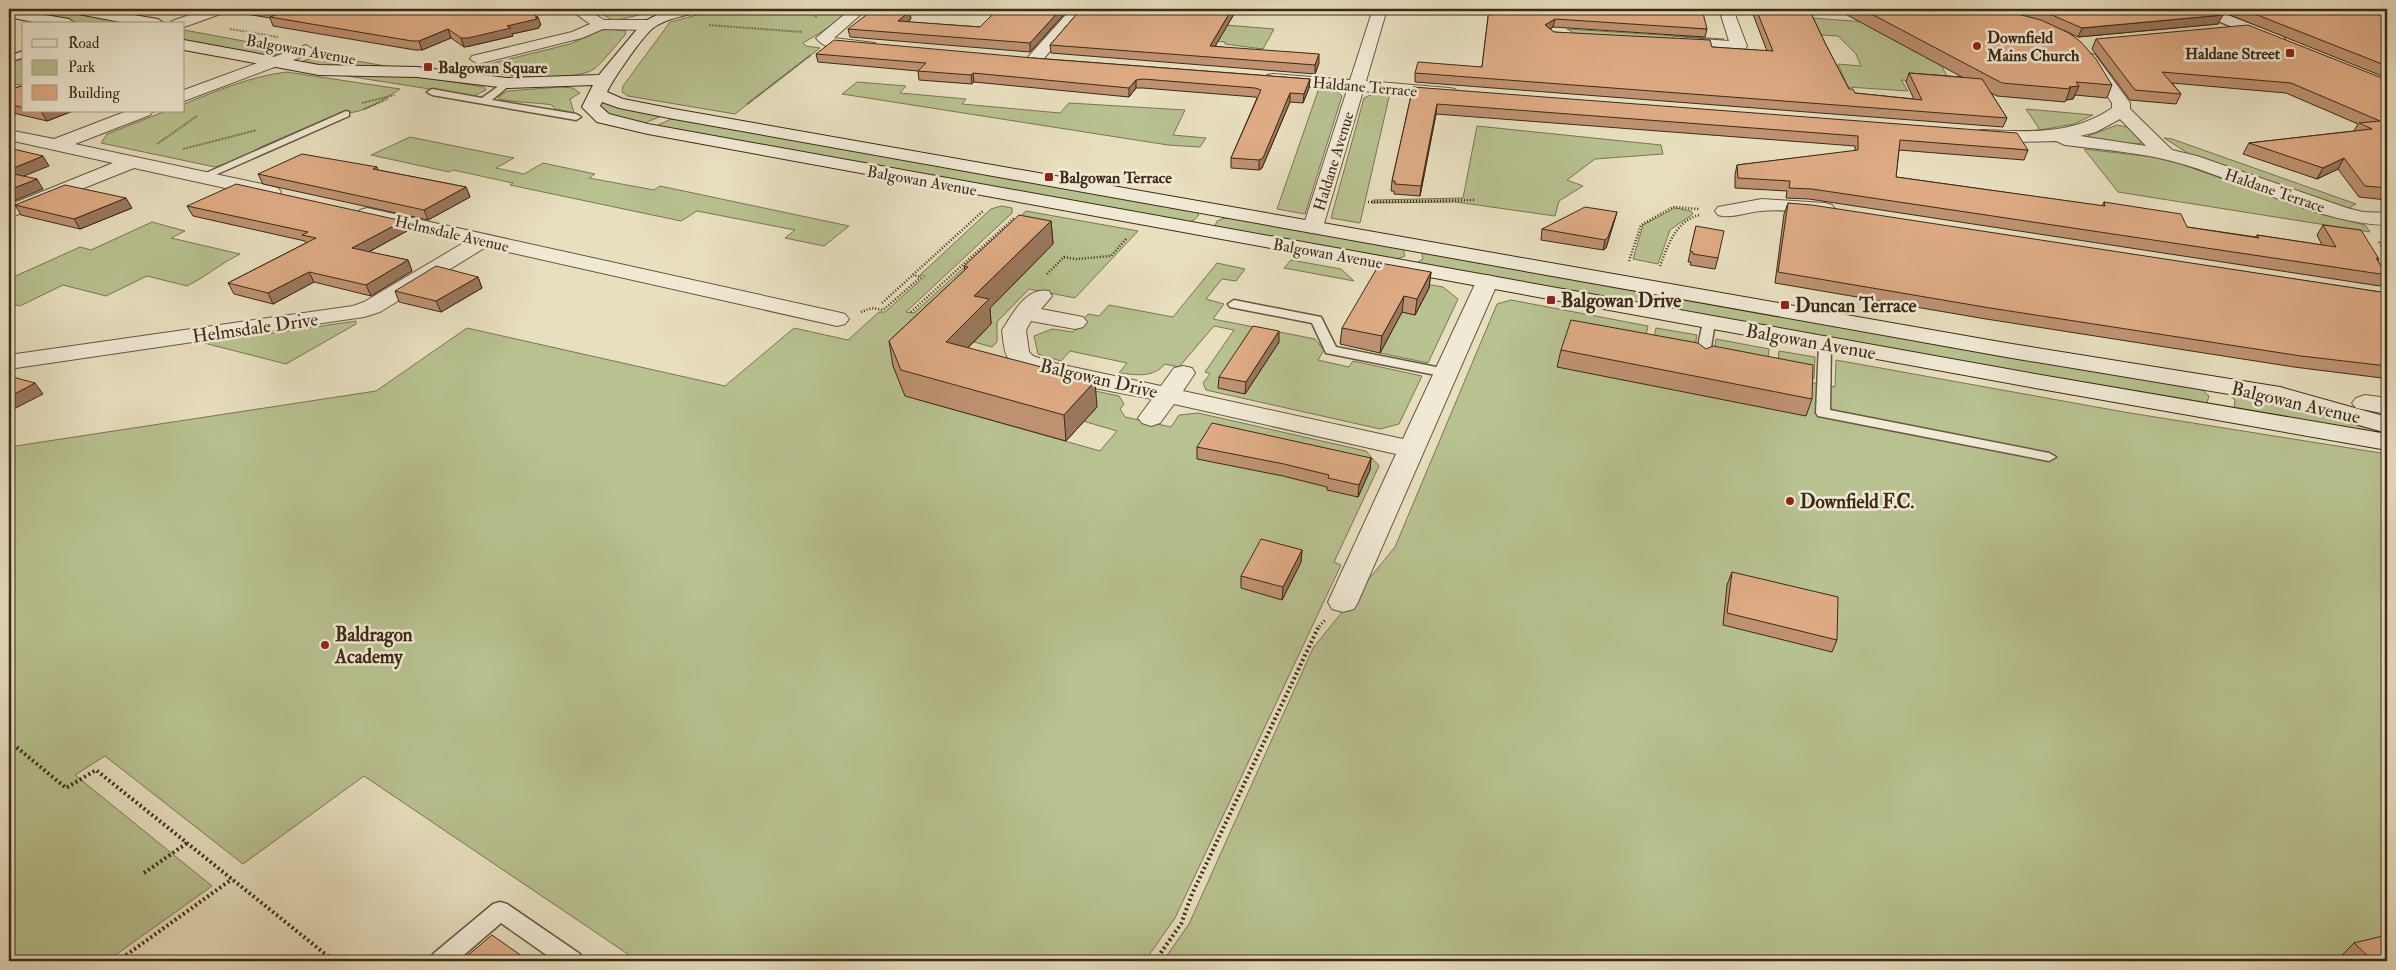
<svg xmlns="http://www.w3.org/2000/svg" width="2396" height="970" font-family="'IM FELL Double Pica',serif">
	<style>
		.green { fill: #b8c190; stroke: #7a7554 }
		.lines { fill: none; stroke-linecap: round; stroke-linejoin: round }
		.lane-casing { stroke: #685641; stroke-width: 3 }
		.street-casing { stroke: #685641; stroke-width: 2 }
		.secondary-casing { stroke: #3d2917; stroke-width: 2 }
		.path-far3 { stroke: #3d2917; stroke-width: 2; stroke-dasharray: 0.5 1; stroke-linecap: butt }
		.path-far2 { stroke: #3d2917; stroke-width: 2.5; stroke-dasharray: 1 2; stroke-linecap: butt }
		.path-far1 { stroke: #3d2917; stroke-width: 3; stroke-dasharray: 1 2.5; stroke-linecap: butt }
		.path { stroke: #3d2917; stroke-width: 4; stroke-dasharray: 2 3; stroke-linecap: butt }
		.lane { fill: #f0ead5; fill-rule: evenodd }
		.street { fill: #f0ead5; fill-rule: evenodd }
		.secondary { fill: #f0ead5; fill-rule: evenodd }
		.wall { fill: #bf9372; stroke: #3d2917 }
		.shaded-wall { fill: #9b785d; stroke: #3d2917 }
		.building { fill: #deab85; stroke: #3d2917 }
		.poi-dot { fill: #8f2418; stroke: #f0ead5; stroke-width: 2 }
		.labels { text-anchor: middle; stroke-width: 5; stroke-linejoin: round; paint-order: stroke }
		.far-poi-label { font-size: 16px; font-weight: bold; fill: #3d2917; stroke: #f0ead5; text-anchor: start }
		.far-street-label { font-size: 16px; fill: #3d2917; stroke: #f0ead5 }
		.poi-label { font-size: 19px; font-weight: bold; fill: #3d2917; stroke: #f0ead5; text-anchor: start }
		.street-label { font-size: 19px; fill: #3d2917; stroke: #f0ead5 }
	</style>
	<rect width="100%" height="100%" fill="#e8dfbf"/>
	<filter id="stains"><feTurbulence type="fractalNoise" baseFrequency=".004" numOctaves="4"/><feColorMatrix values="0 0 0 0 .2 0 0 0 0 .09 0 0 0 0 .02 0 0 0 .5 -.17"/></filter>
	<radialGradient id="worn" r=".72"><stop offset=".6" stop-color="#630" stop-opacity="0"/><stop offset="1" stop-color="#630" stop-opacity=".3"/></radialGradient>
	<g class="green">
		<polygon points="9,9 63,9 148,24 82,24"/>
		<polygon points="593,9 663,9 614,21"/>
		<polygon points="720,9 853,9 823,31 803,43 806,46 820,48 735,114 628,96 622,92 623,86 670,22"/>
		<polygon points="1800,17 2021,34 1900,42 1915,52 1937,57 1954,90 1924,82 1901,80 1908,91 1848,87 1838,64 1861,66 1856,54 1838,36 1807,34"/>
		<polygon points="1201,23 1274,29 1263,49 1225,44 1225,42 1189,39"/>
		<path d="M604,29L626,31L625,35C615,46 605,60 594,69C575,82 506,76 483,72L486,66L497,62L570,44Z"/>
		<polygon points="1567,29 1724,39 1716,42 1574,33"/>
		<polygon points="184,30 276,47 286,49 285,52 266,57 184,42"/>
		<polygon points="323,55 391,67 334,69 303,64 303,61"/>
		<polygon points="24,56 24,85 9,84 9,57 16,58"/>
		<path d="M287,72L400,89C384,99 361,116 342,112L261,147L259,152L215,167L101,143L107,134L166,111H184V104C217,91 251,76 287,72Z"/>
		<polygon points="351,74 410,75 484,87 486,90 474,96 347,76"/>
		<polygon points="857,82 906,86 900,93 966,99 962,104 1060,113 1069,103 1185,110 1173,135 1206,138 1200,147 1168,145 842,94"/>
		<path d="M560,87L573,88L580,93L570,99L574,113L555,109L552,105C534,102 517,103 499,99V96L508,91Z"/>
		<polygon points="1319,88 1335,90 1342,96 1305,214 1277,209"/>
		<polygon points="1377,92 1390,93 1360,223 1331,218 1364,98"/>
		<polygon points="604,102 612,106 662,116 649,121 644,126 604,113 598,103"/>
		<polygon points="2026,109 2093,115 2074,124 2040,130"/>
		<polygon points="671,119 680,119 1194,210 1199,215 1193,221 1181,223 659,128 658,125"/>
		<polygon points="2117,125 2131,128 2142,143 2136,144 2096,141 2088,136"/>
		<polygon points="1477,126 1661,145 1663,154 1595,159 1567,180 1583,186 1559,201 1555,216 1456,202 1372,203 1373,200 1463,198"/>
		<polygon points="410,137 514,158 496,168 524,174 543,163 595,174 589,178 654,190 660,186 849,226 824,246 785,238 795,230 697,211 681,221 510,185 513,183 453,170 449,172 371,155"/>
		<polygon points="2164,138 2172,139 2356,204 2347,209 2191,155"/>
		<polygon points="2084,149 2154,157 2181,164 2324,215 2365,225 2370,232 2118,192"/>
		<polygon points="1001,206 1012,208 1012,213 906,312 914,313 1026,211 1138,231 1075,298 1029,289 997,322 997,342 992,347 974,342 976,321 992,305 963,299 916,399 1100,451 1117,431 1083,421 1096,407 991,379 1037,379 1119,396 1124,404 1120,409 1125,417 1171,427 1179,415 1198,413 1366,451 1379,466 1334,562 1341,565 1175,918 1145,961 673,961 670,959 668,961 638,961 364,776 243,864 105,756 75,775 212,886 107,961 9,961 9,447 376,391 467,328 725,386 794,328 848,340 879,312 885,312 925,276 920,275 991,209"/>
		<polygon points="1675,208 1691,211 1693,214 1670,230 1658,264 1633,259 1643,225"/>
		<polygon points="1225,218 1237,218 1403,249 1405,256 1394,260 1223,231 1215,226 1217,221"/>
		<path d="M152,222L185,231L171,238L240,254C221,263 206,277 187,286L147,276L106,296L63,285L20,306L9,303V279L80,247L91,250Z"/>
		<polygon points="1421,250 2201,389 2209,396 2207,403 2187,402 1413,265 1423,259"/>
		<polygon points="1291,260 1341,269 1354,281 1284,268"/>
		<path d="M1217,263L1245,269L1236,281L1222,279L1206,299L1224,304L1213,319L1315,339L1324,350L1318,360L1349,367L1353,361L1422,376L1399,424L1380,429L1206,390L1203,383L1210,374L1205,372L1234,330L1214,326L1179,367L1165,364C1153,378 1137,375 1119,373L1127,363L1070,351L1061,361L1038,354L1034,336L1052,329L1073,332L1088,314L1099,316L1109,305L1173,317Z"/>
		<polygon points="1375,275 1443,287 1458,299 1428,363 1380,353 1402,312 1415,315"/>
		<polygon points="1511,300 1648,326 1643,350 1835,387 1836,360 2124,412 2387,454 2387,961 1163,961 1189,924 1313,648 1395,547 1497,304"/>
		<polygon points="356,321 356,324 286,364 204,343"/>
		<polygon points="1656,328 1697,335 1693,356 1652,348"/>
		<polygon points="1716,339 1769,349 1767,370 1713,360"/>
		<polygon points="1779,351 1815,357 1814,379 1777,372"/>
		<polygon points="2223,389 2279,398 2387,429 2387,438 2234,409 2235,400"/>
	</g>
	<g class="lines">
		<g class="lane-casing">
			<g id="lane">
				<polygon points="24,51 24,57 9,62 9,56"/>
				<polygon points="507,80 512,83 510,85 492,100 576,114 581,117 576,120 432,95 427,92 432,89 482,98"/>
				<polygon points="346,111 349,112 349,116 206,179 202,180 197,177"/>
				<polygon points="1234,300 1321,317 1336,347 1446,369 1453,373 1446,377 1326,353 1312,323 1230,307 1228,304"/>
				<polygon points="1709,318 1715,322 1709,360 1702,364 1695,360 1703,322"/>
				<polygon points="1825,339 1831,343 1830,410 2049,453 2056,457 2049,461 1818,416 1816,413 1819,343"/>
				<polygon points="500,902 507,904 580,954 583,961 555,961 501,923 457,961 430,961 433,954 493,904"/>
			</g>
		</g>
		<g class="street-casing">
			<g id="street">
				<polygon points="207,9 228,9 226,12 184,27 184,24 170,24 172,21"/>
				<polygon points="569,9 586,9 604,20 648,20 656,25 648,30 603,29 582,38 478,64 470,59 472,56 572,32 590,24"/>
				<path d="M851,9H867L834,38L875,43L877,46L875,49C858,53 827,53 816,38Z"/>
				<polygon points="1071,9 1086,9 1040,63 1028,63 1026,60 1028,57"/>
				<polygon points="1373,9 1387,9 1366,81 1449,88 1455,89 1458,93 1455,97 1449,98 1363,91 1323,227 1320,231 1313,233 1306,231 1303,227 1347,90 1273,84 1267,83 1265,79 1267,75 1273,74 1350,80"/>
				<polygon points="1719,9 1733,9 1747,46 1745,49 1669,45 1667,42 1675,37 1729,41"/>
				<polygon points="306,45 314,50 312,53 184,101 184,90"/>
				<path d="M2089,53L2095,55L2130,103V109L2172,150L2197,156L2347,208L2363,212L2387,213V225C2324,224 2248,184 2186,165C2148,153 2105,150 2065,145L2056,141L2019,142L1977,139L1974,135L1977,131L1983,130C2029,132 2073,135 2112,108V103L2081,58ZM2120,119L2146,146L2080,136L2096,132Z"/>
				<polygon points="127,111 153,111 150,115 75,144 271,186 278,188 281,192 278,196 271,198 134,168 9,218 9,205 113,163 9,140 9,130 54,139"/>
				<path d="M1762,199L1825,203L1832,205L1835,209L1832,213L1825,215C1804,212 1782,209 1761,211C1747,212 1731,219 1718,215L1715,211L1718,207Z"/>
				<polygon points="367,208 837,312 845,314 849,319 845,324 837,326 486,247 380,312 364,317 9,369 9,355 353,306 364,302 465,242 360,218 357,214 360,210"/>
				<path d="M1487,275L1495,277L1498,282L1358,602L1354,609L1343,612L1332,609L1328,602L1396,454L1174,404L1160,423L1151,426L1142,423L1138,418L1152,399C1127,394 1028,377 1014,365C1003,356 1004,343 1002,330C1013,314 1026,286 1049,291L1052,296L1041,309L1083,317L1087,322L1083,327L1075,329L1031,321L1026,330L1029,352L1033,356L1054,363L1161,386L1174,368L1183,366L1192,368L1195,373L1183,391L1403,439L1476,282L1479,277Z"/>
				<polygon points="2365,395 2387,398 2387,414 2356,408 2352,403 2356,398"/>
			</g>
		</g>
		<g class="secondary-casing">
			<g id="secondary">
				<polygon points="9,9 69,19 76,24 43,24 9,17"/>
				<polygon points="66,9 97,9 158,19 165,24 131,24 73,13 68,12"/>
				<path d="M677,9H700L698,12C684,16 665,19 653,28C642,37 613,79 607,92L623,99L674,109L2006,343L2280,387L2387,417V433L2277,402L2006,357L674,119L619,108L602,102L600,106L609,114L648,124L2035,374L2387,434V450L2035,388L648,134L597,122L582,107L593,85L507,88L417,77L319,75L184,50V40L319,65L417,67L507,78L599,75L643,22L659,14Z"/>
				<polygon points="2192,9 2212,9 2283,36 2285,39 2283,42 2271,42 2194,12"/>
			</g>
		</g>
		<g class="path-far3">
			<polyline points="815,9 816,18"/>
			<polyline points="709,25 802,32"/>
			<polyline points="230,29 278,37"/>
			<polyline points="362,103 395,95"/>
			<polyline points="747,104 811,55"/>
			<polyline points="364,109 388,99"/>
			<polyline points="157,144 197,116"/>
			<polyline points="183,149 257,130"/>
		</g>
		<g class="path-far2">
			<polyline points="1368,202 1474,200"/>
			<polyline points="2379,242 2387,254"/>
			<polyline points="1629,261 1641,225 1673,207 1699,209"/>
			<path d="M1660,266C1668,245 1675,222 1699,215"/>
			<polyline points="1047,274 1064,257 1076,259 1111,256 1126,239"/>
			<polyline points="882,303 983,211"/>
			<polyline points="861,312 872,308 883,310 921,277 913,275"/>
			<polyline points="911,312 1014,218"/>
		</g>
		<polyline class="path-far1" points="1317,629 1325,620"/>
		<g class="path">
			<polyline points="9,741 66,788 96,770 334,961"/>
			<polyline points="144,873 187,843"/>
			<polyline points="118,961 232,879"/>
			<polyline points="1155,961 1181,924 1192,894 1318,628"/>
		</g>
		<use href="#lane" class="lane"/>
		<use href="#street" class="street"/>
		<use href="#secondary" class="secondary"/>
	</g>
	<g class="wall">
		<polygon points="228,9 526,9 541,25 539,26 539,28 512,34 513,36 470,46 464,47 451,38 422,50 415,50 273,26 270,18 229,11"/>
		<polygon points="998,9 1069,9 1030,52 850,37 848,29 911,19 908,22 980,27"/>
		<polygon points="1081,9 1237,9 1215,46 1319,63 1315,74 1051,53 1050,45"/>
		<polygon points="1489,9 1707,29 1705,37 1553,27 1550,29 1554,32 1712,47 1767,51 1751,9 1809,9 1825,43 1849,89 1855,93 1914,99 1906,82 1909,73 1962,77 1836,9 2208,9 2218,24 2078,37 2063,30 2112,85 2107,98 2075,95 2073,99 2066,100 2065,102 1997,96 1991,93 2007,118 2003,127 1415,82 1415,73 1482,67"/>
		<polygon points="2215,9 2387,9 2387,78"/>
		<polygon points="2096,39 2387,80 2387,200 2359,197 2338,169 2317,179 2243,154 2249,143 2354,131 2358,124 2286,93 2172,83 2181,94 2176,104 2130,100 2092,49"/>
		<polygon points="816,54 1033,58 1310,79 1309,88 1303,103 1290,102 1262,168 1259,170 1231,168 1231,158 1257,98 1255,97 1143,88 1136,88 1129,97 974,82 972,84 919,80 918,71 818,62"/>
		<polygon points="24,85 24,111 73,111 47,121 9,112 9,90"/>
		<polygon points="1413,87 2028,150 2024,160 1899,150 1896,177 2102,206 2104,202 2187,227 2256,237 2257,235 2322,245 2317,235 2323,225 2379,259 2378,261 2387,275 2380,286 1809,199 1786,198 1787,191 1735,188 1735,175 1737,165 1855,151 1855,146 1436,114 1420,196 1394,194 1394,191 1391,191 1392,181"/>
		<polygon points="377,167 378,170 466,187 470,197 428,220 263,184 258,174"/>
		<polygon points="1788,203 2387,293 2387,374 2385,373 2382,378 2294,367 1986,319 1775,283 1784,214"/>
		<polygon points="15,205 132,208 80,229 21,215"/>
		<polygon points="187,206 403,221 407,231 369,252 408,260 412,271 371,296 314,282 273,304 234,294 228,283 306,243 305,241 193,216"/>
		<polygon points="1617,212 1614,222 1606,248 1603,250 1541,240 1542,229"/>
		<polygon points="1051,221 1053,244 990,308 991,324 968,348 1097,407 1066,441 905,396 893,366 889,341 965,270 964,266"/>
		<polygon points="1696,226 1718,258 1715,269 1690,265 1691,262 1688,262"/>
		<polygon points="1431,272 1429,288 1415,315 1402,312 1380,353 1340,344 1342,328"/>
		<polygon points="478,277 482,288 441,312 399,302 395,291"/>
		<polygon points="1279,342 1245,394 1218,388 1219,377"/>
		<polygon points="1706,349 1812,399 1806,416 1557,367 1561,350"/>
		<polygon points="1197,447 1371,458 1370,470 1358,497 1327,490 1327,487 1283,476 1197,459"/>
		<polygon points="1302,550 1301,562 1282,600 1241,588 1241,576"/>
		<polygon points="1732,572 1837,640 1832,652 1723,625 1727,585"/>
		<polygon points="2354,943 2387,961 2348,961 2342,955"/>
	</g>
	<g class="shaded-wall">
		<polygon points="1061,9 1069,9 1030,52 1030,43"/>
		<polygon points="1232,9 1237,9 1210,55 1210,46"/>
		<polygon points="910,11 911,19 899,29 898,21"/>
		<polygon points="2223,15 2218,24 2078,37 2082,28"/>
		<polygon points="538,17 541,25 539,26 539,28 512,34 513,36 470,46 464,47 461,38"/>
		<polygon points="1555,19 1553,27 1543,33 1545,25"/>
		<polygon points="9,27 12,33 9,34"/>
		<polygon points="448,29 451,38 422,50 419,41"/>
		<polygon points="1319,54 1319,63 1315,74 1315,65"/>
		<polygon points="973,73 974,82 972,84 971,75"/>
		<polygon points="1310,79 1309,88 1303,103 1304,94"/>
		<polygon points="1136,80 1136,88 1129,97 1129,88"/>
		<polygon points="2079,86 2073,99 2066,100 2070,89 2069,87"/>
		<polygon points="1290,93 1290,102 1262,168 1259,170 1259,160"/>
		<polygon points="1437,104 1436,114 1420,196 1421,186"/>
		<polygon points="41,111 73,111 47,121"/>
		<polygon points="43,156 49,166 9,182 9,170"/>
		<polygon points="2344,158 2338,169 2317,179 2323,168"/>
		<polygon points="37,179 43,189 9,203 9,190"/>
		<polygon points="466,187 470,197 428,220 424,210"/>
		<polygon points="126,198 132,208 80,229 74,219"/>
		<polygon points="1617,212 1614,222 1606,248 1603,250 1605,240"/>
		<polygon points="403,221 407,231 357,258 352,248"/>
		<polygon points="1051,221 1053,244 990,308 991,324 949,367 946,342 974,296"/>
		<polygon points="408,260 412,271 371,296 366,285"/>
		<polygon points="309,272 314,282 273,304 268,293"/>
		<polygon points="1431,272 1429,288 1415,315 1417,299"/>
		<polygon points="478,277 482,288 441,312 436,301"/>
		<polygon points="1404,296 1402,312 1380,353 1382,336"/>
		<polygon points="1279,331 1279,342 1245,394 1246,382"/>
		<polygon points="1095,381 1097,407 1066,441 1064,415"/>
		<polygon points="35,383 43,394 10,411 9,409 9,397"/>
		<polygon points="1371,458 1370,470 1358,497 1359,485"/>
		<polygon points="1302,550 1301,562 1282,600 1283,587"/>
	</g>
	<g class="building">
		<polygon points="261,9 526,9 538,17 535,17 537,19 507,26 511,28 468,38 461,38 448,29 419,41 412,41 270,17 283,12"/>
		<polygon points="874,9 910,11 898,21 980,27 998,9 1061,9 1030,43 848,29"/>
		<polygon points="1081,9 1232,9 1210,46 1319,54 1315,65 1050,45"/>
		<polygon points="1489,9 1702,9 1707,29 1555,19 1545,25 1554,32 1710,40 1712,47 1773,51 1756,9 1809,9 1825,43 1849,89 1853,89 1855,93 1922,100 1909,73 1982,79 2007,118 1415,73 1418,62 1482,67"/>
		<polygon points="1862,9 1998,9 2041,20 2069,33 2081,42 2096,59 2112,85 2076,82 2079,86 2069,87 2070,89 2002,83"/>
		<polygon points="2038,9 2208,9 2223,15 2082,28"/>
		<polygon points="2242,9 2387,9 2387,66"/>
		<polygon points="2248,25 2387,80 2387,188 2365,186 2344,158 2323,168 2249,143 2372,129 2359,123 2380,121 2291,83 2162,72 2181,94 2135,90 2096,39"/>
		<polygon points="834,40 1033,58 1310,79 1304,94 1290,93 1263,158 1259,160 1231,158 1261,90 1255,88 1143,79 1136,80 1129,88 973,73 971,75 918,71 926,63 816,54"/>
		<polygon points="24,85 24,108 9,104 9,90"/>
		<polygon points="1413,87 2017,133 2028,150 1900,140 1896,177 2105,206 2104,202 2181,214 2187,227 2259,238 2257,235 2336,247 2323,225 2361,230 2379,259 2376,258 2387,275 1812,189 1789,188 1790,181 1738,178 1737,165 1858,150 1858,136 1437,104 1421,186 1395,184 1395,181 1392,181"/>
		<polygon points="9,148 43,156 9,170"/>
		<polygon points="302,154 377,167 373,169 466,187 424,210 258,174"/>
		<polygon points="9,173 37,179 9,190"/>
		<polygon points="236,184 403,221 352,248 408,260 366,285 309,272 268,293 228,283 316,238 302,235 308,232 187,206"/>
		<polygon points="65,185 126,198 74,219 15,205"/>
		<polygon points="1788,203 1812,205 2387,293 2387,361 2385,361 2387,363 2387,366 2301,356 1990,308 1778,272"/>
		<polygon points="1585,207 1617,212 1608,237 1605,240 1542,229"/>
		<polygon points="1019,215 1051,221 974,296 989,299 946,342 1095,381 1064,415 901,370 889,341 968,267 964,266"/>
		<polygon points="1696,226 1724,231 1718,258 1693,254 1693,252 1690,251"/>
		<polygon points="1380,263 1431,272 1417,299 1404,296 1382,336 1342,328"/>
		<polygon points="436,266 478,277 436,301 395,291"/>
		<polygon points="1571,320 1698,343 1706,349 1713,346 1813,365 1812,399 1561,350"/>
		<polygon points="1253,326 1279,331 1246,382 1219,377"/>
		<polygon points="9,376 35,383 9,397"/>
		<polygon points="1212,423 1371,458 1359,485 1328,478 1329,475 1284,464 1197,447"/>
		<polygon points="1261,539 1302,550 1283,587 1241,576"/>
		<polygon points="1732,572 1838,597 1837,640 1727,613"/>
		<polygon points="492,935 529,961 461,961"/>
		<polygon points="2387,935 2387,961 2373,961 2354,943"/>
	</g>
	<g class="poi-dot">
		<circle cx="1977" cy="46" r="5"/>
		<rect x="2285" y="48" width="10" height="10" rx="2.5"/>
		<rect x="423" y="62" width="10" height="10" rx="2.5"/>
		<rect x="1044" y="172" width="10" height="10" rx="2.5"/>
		<rect x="1546" y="295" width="10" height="10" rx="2.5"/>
		<rect x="1780" y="300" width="10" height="10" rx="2.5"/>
		<circle cx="1790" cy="501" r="5"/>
		<circle cx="325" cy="645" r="5"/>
	</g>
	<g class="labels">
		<g class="far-poi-label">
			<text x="1987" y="43">Downfield<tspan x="1987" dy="18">Mains Church</tspan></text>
			<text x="2280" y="59" text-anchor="end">Haldane Street</text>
			<text x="438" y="73">Balgowan Square</text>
			<text x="1059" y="183">Balgowan Terrace</text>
		</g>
		<g class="far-street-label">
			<text transform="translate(301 49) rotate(10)" y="6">Balgowan Avenue</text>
			<text transform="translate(1365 86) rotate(5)" y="6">Haldane Terrace</text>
			<text transform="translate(1333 161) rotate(-73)" y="6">Haldane Avenue</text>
			<text transform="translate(922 180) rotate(10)" y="6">Balgowan Avenue</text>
			<text transform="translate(2275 190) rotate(19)" y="6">Haldane Terrace</text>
			<text transform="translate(452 233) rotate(13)" y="6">Helmsdale Avenue</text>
			<text transform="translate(1328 253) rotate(10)" y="6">Balgowan Avenue</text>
		</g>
		<g class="poi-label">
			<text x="1561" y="307">Balgowan Drive</text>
			<text x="1795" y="312">Duncan Terrace</text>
			<text x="1800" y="508">Downfield F.C.</text>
			<text x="335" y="641">Baldragon<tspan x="335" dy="22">Academy</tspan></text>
		</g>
		<g class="street-label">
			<text transform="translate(255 327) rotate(-8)" y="7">Helmsdale Drive</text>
			<text transform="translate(1811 341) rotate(10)" y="7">Balgowan Avenue</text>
			<text transform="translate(1099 378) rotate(13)" y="7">Balgowan Drive</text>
			<text transform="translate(2296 402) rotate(13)" y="7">Balgowan Avenue</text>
		</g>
	</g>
	<rect width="2396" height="970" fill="none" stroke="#e8dfbf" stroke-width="30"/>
	<rect x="10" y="10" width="2376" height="950" fill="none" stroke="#3d2917" stroke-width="2.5"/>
	<rect x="15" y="15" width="2366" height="940" fill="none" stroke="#3d2917"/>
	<rect x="22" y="22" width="162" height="90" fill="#f0ead5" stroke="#a89d89"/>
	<rect x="32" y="39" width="25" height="8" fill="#f0ead5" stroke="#a89d89"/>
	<text x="68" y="48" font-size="15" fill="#3d2917">Road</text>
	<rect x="32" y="60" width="25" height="15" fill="#b8c190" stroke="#a89d89"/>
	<text x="68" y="72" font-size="15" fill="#3d2917">Park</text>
	<rect x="32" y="85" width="25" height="15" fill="#deab85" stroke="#a89d89"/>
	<text x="68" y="98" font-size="15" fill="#3d2917">Building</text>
	<rect width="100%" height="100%" filter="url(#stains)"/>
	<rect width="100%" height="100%" fill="url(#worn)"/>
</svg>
